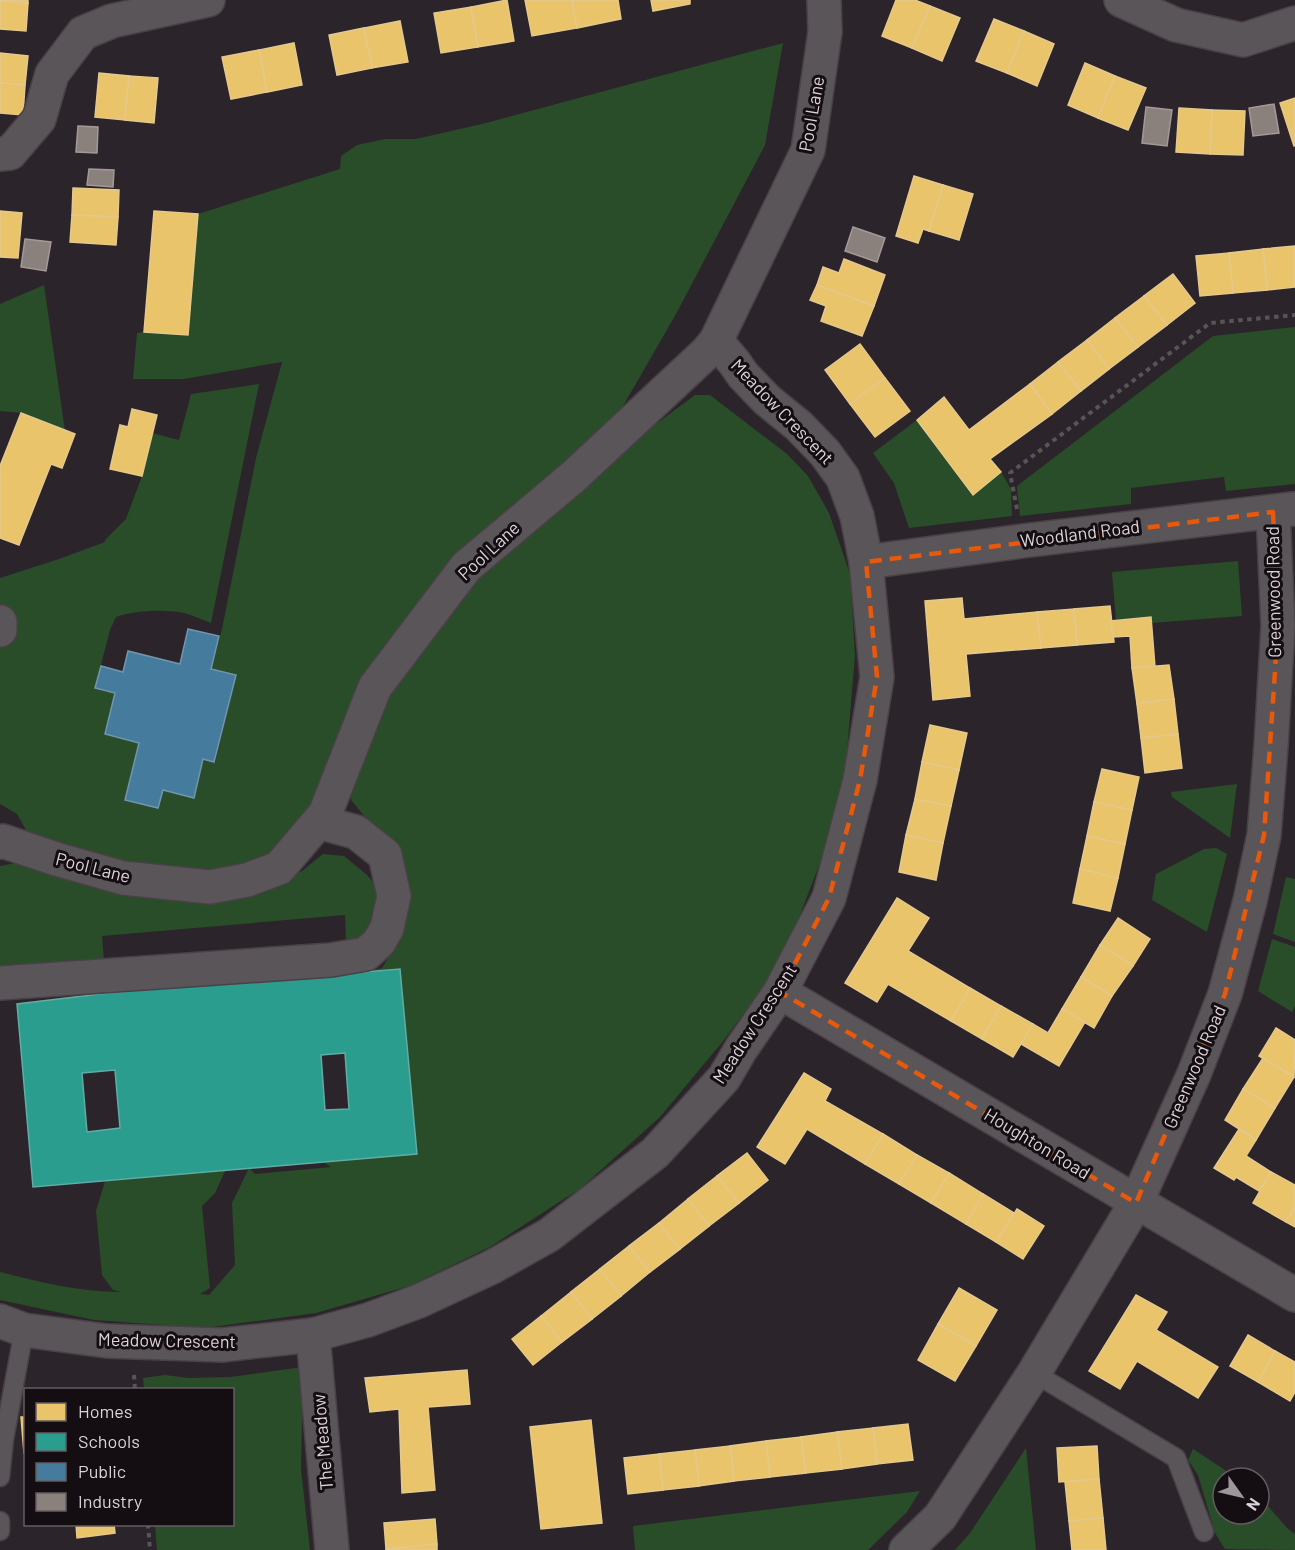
<svg xmlns="http://www.w3.org/2000/svg" width="1295" height="1550" font-family="Barlow,sans-serif">
	<style>
		.green { fill: #294c29 }
		.homes { fill: #e9c46a; stroke: #e5c88c; stroke-width: 1.5 }
		.schools { fill: #2a9d8f; stroke: #5fada6; stroke-width: 1.5; fill-rule: evenodd }
		.public { fill: #457b9d; stroke: #7295af; stroke-width: 1.5 }
		.industry { fill: #8a817c; stroke: #a39998; stroke-width: 1.5 }
		.lines { fill: none; stroke-linecap: round; stroke-linejoin: round }
		.service-casing { stroke: #494147; stroke-width: 21 }
		.minor-casing { stroke: #494147; stroke-width: 36 }
		.path { stroke: #595458; stroke-width: 4; stroke-dasharray: 4.5 4.5; stroke-linecap: butt }
		.service { stroke: #5a5559; stroke-width: 18 }
		.minor { stroke: #5a5559; stroke-width: 33 }
		.marked { fill: none; stroke: #e8590c; stroke-width: 4.5; stroke-dasharray: 12 8; stroke-linejoin: round }
		.labels { text-anchor: middle; stroke-width: 6; stroke-linejoin: round; paint-order: stroke }
		.street-label { font-size: 18px; fill: #dcd2da; stroke: #140d12 }
	</style>
	<rect width="100%" height="100%" fill="#2c242b"/>
	<g class="green">
		<path d="M783,43L765,145L676,314L611,427L461,559L322,777L299,830L273,862L181,881L31,839L17,814L0,804V578L59,559L105,542V540L126,519L142,476L152,433L179,440L191,394L259,384L211,623C202,620 193,615 184,613C163,609 136,610 116,617L110,630L95,688L115,693L105,734L139,743L125,800L158,808L163,790L194,798L203,759L215,762L236,676L211,669L222,629L256,458L282,362L184,379H133L137,333L144,332L188,335L198,214L340,169L341,156L357,145L385,139H416L486,123Z"/>
		<polygon points="44,285 65,431 21,413 0,411 0,304"/>
		<polygon points="1295,327 1295,484 1226,491 1224,477 1131,488 1131,504 1020,516 1017,486 1213,336"/>
		<path d="M695,395H710L787,454L808,476L829,513L850,574L855,655L845,776L823,855L782,962L724,1040L660,1117L581,1188L490,1247L409,1286L316,1313L205,1328L94,1320L0,1300V1272C39,1282 80,1292 121,1292L113,1290L102,1275L96,1211L105,1181L225,1171L215,1193L202,1206L210,1288L200,1294L209,1295L235,1265L232,1203L249,1168L255,1174L331,1167L323,1162L416,1154L400,969L368,971L382,968L398,942L404,894L390,843L365,817L351,800V781L385,692L478,576L637,438Z"/>
		<polygon points="917,420 972,495 1001,472 1011,489 1012,516 909,528 894,483 873,453"/>
		<polygon points="1238,561 1242,616 1151,623 1150,617 1116,620 1112,572"/>
		<polygon points="1237,784 1230,838 1172,797 1171,792"/>
		<polygon points="1216,848 1227,854 1207,932 1152,900 1156,874 1204,849"/>
		<polygon points="323,854 344,856 367,875 380,890 375,928 358,938 346,940 345,915 102,936 104,961 0,967 0,866 21,862 274,884 302,871"/>
		<polygon points="1286,877 1295,879 1295,942 1273,934"/>
		<polygon points="1272,939 1295,947 1295,1006 1292,1012 1258,991"/>
		<polygon points="303,1367 301,1469 310,1550 157,1550 155,1525 232,1524 232,1390 144,1389 143,1378 165,1375 189,1378 230,1377"/>
		<polygon points="1026,1448 1036,1550 955,1550 970,1533"/>
		<polygon points="1193,1449 1237,1478 1223,1478 1223,1514 1259,1514 1259,1496 1288,1529 1295,1534 1295,1550 1225,1549 1215,1533 1198,1475 1188,1460"/>
		<polygon points="920,1491 907,1512 868,1550 635,1550 633,1526"/>
	</g>
	<g class="homes">
		<polygon points="0,0 28,0 28,3 0,1"/>
		<polygon points="507,0 514,41 478,47 471,7"/>
		<polygon points="525,0 572,0 577,28 532,36"/>
		<polygon points="572,0 618,0 621,19 577,28"/>
		<polygon points="651,0 690,0 690,4 653,11"/>
		<polygon points="896,0 915,0 930,6 912,48 882,36"/>
		<polygon points="0,1 28,3 26,31 0,29"/>
		<polygon points="930,6 960,18 942,61 912,48"/>
		<polygon points="471,7 478,47 441,53 434,13"/>
		<polygon points="994,19 1024,31 1007,73 976,61"/>
		<polygon points="400,21 408,62 372,68 364,28"/>
		<polygon points="364,28 372,68 337,75 329,35"/>
		<polygon points="1024,31 1054,44 1037,86 1007,73"/>
		<polygon points="294,43 302,85 267,92 259,50"/>
		<polygon points="259,50 267,92 231,99 222,57"/>
		<polygon points="0,53 28,56 25,85 0,83"/>
		<polygon points="1085,63 1115,76 1098,118 1068,105"/>
		<polygon points="99,73 129,76 125,120 95,117"/>
		<polygon points="129,76 158,78 154,123 125,120"/>
		<polygon points="1115,76 1146,88 1128,130 1098,118"/>
		<polygon points="0,83 25,85 23,115 0,113"/>
		<polygon points="1295,98 1295,146 1294,146 1280,103"/>
		<polygon points="1179,108 1212,110 1210,154 1176,152"/>
		<polygon points="1212,110 1245,111 1243,155 1210,154"/>
		<polygon points="914,176 943,185 929,231 923,229 918,243 896,236"/>
		<polygon points="943,185 973,194 959,240 929,231"/>
		<polygon points="73,188 119,190 118,217 72,215"/>
		<polygon points="0,211 22,213 18,258 0,257"/>
		<polygon points="154,211 198,214 188,335 144,332"/>
		<polygon points="72,215 118,217 116,245 70,242"/>
		<polygon points="1295,246 1295,287 1267,290 1263,249"/>
		<polygon points="1263,249 1267,290 1233,293 1229,253"/>
		<polygon points="1229,253 1233,293 1200,296 1196,256"/>
		<polygon points="844,259 885,275 874,306 817,285 823,267 839,273"/>
		<polygon points="1173,274 1195,303 1167,325 1144,296"/>
		<polygon points="817,285 874,306 862,336 821,321 826,306 810,300"/>
		<polygon points="1144,296 1167,325 1138,347 1115,318"/>
		<polygon points="1115,318 1138,347 1109,369 1087,340"/>
		<polygon points="1087,340 1109,369 1081,391 1058,362"/>
		<polygon points="860,344 885,378 850,404 825,370"/>
		<polygon points="1058,362 1081,391 1052,414 1030,384"/>
		<polygon points="885,378 910,411 875,437 850,404"/>
		<polygon points="1030,384 1052,414 990,459 1001,472 973,495 917,420 944,397 969,430"/>
		<polygon points="132,409 157,415 142,476 110,469 120,425 128,427"/>
		<polygon points="21,413 75,434 62,468 51,464 19,545 0,538 0,466"/>
		<polygon points="962,598 964,619 1037,612 1041,648 966,654 970,696 933,700 925,601"/>
		<polygon points="1110,606 1114,642 1077,645 1074,609"/>
		<polygon points="1074,609 1077,645 1041,648 1037,612"/>
		<polygon points="1151,617 1155,667 1132,668 1130,636 1113,637 1111,621"/>
		<polygon points="1169,665 1174,699 1137,704 1132,668"/>
		<polygon points="1174,699 1178,734 1141,738 1137,704"/>
		<polygon points="930,725 967,733 959,770 922,762"/>
		<polygon points="1178,734 1182,768 1145,773 1141,738"/>
		<polygon points="922,762 959,770 951,806 915,799"/>
		<polygon points="1102,769 1139,777 1132,810 1094,802"/>
		<polygon points="915,799 951,806 943,843 906,835"/>
		<polygon points="1094,802 1132,810 1125,844 1087,836"/>
		<polygon points="906,835 943,843 936,880 899,872"/>
		<polygon points="1087,836 1125,844 1118,878 1080,869"/>
		<polygon points="1080,869 1118,878 1110,911 1073,903"/>
		<polygon points="897,898 929,918 908,951 970,988 951,1021 888,984 877,1002 845,983"/>
		<polygon points="1118,918 1150,939 1133,966 1100,945"/>
		<polygon points="1100,945 1133,966 1112,996 1081,977"/>
		<polygon points="1081,977 1112,996 1094,1028 1062,1009"/>
		<polygon points="970,988 1001,1006 982,1039 951,1021"/>
		<polygon points="1001,1006 1033,1024 1013,1057 982,1039"/>
		<polygon points="1062,1009 1085,1022 1059,1066 1021,1044 1033,1024 1048,1033"/>
		<polygon points="1276,1028 1295,1040 1294,1077 1259,1056"/>
		<polygon points="1263,1058 1294,1077 1275,1108 1243,1089"/>
		<polygon points="804,1073 831,1089 825,1101 883,1134 865,1164 807,1129 785,1164 757,1147"/>
		<polygon points="1243,1089 1275,1108 1256,1140 1225,1120"/>
		<polygon points="1239,1129 1256,1140 1246,1156 1271,1172 1259,1191 1236,1177 1234,1180 1214,1168"/>
		<polygon points="883,1134 917,1155 899,1184 865,1164"/>
		<polygon points="747,1153 768,1180 739,1203 717,1176"/>
		<polygon points="917,1155 949,1173 931,1203 899,1184"/>
		<polygon points="1271,1172 1295,1185 1295,1206 1286,1222 1253,1203"/>
		<polygon points="949,1173 983,1194 966,1224 931,1203"/>
		<polygon points="717,1176 739,1203 709,1226 688,1199"/>
		<polygon points="983,1194 1014,1213 996,1242 966,1224"/>
		<polygon points="688,1199 709,1226 680,1249 659,1223"/>
		<polygon points="1295,1206 1295,1227 1286,1222"/>
		<polygon points="1017,1209 1044,1226 1023,1259 996,1242"/>
		<polygon points="659,1223 680,1249 650,1272 629,1246"/>
		<polygon points="629,1246 650,1272 621,1296 600,1269"/>
		<polygon points="600,1269 621,1296 592,1319 571,1292"/>
		<polygon points="959,1288 997,1310 976,1346 938,1324"/>
		<polygon points="571,1292 592,1319 562,1342 541,1316"/>
		<polygon points="1136,1295 1167,1312 1156,1330 1218,1367 1198,1398 1137,1361 1120,1389 1089,1371"/>
		<polygon points="541,1316 562,1342 533,1365 512,1339"/>
		<polygon points="938,1324 976,1346 955,1381 918,1360"/>
		<polygon points="1248,1335 1275,1351 1258,1382 1230,1366"/>
		<polygon points="1275,1351 1295,1362 1295,1392 1290,1401 1258,1382"/>
		<polygon points="467,1370 470,1404 428,1407 435,1490 402,1493 399,1409 370,1412 365,1378"/>
		<polygon points="21,1417 26,1417 26,1453 24,1453"/>
		<polygon points="591,1420 602,1523 541,1529 530,1427"/>
		<polygon points="908,1424 913,1460 877,1464 873,1428"/>
		<polygon points="873,1428 877,1464 842,1469 837,1432"/>
		<polygon points="837,1432 842,1469 806,1473 801,1437"/>
		<polygon points="801,1437 806,1473 770,1477 766,1441"/>
		<polygon points="766,1441 770,1477 734,1481 730,1446"/>
		<polygon points="730,1446 734,1481 699,1486 695,1450"/>
		<polygon points="1097,1446 1099,1479 1059,1482 1057,1448"/>
		<polygon points="695,1450 699,1486 663,1490 659,1454"/>
		<polygon points="659,1454 663,1490 628,1494 624,1458"/>
		<polygon points="1099,1479 1103,1518 1069,1521 1065,1482"/>
		<polygon points="1103,1518 1106,1550 1072,1550 1069,1521"/>
		<polygon points="435,1519 437,1544 386,1549 384,1523"/>
		<polygon points="76,1524 114,1524 115,1533 77,1538"/>
		<polygon points="437,1544 437,1550 386,1550 386,1549"/>
	</g>
	<path class="schools" d="M400,969L417,1154L33,1187L17,1004L108,993ZM345,1053L349,1109L325,1110L321,1055ZM115,1070L120,1128L87,1132L82,1073Z"/>
	<polygon class="public" points="188,629 219,636 211,669 236,675 214,762 203,759 194,798 163,790 158,808 125,800 139,743 105,734 115,693 95,688 101,666 123,672 128,651 180,664"/>
	<g class="industry">
		<polygon points="1274,104 1279,133 1253,136 1249,108"/>
		<polygon points="1146,107 1172,110 1167,146 1142,143"/>
		<polygon points="78,126 98,127 97,153 76,152"/>
		<polygon points="89,169 114,170 113,187 87,185"/>
		<polygon points="853,227 885,238 877,262 845,251"/>
		<polygon points="25,239 51,242 46,271 21,267"/>
	</g>
	<g class="lines">
		<g class="service-casing">
			<g id="service">
				<polyline points="1034,1373 1176,1458 1204,1532"/>
				<polyline points="0,1477 4,1439 24,1330"/>
				<polyline points="0,1521 0,1531"/>
			</g>
		</g>
		<g class="minor-casing">
			<g id="minor">
				<polyline points="1121,0 1176,25 1243,40 1295,23"/>
				<polyline points="0,154 10,153 39,119 52,74 83,33 112,21 208,0"/>
				<polyline points="866,562 1022,541 1293,509"/>
				<polyline points="0,622 0,630"/>
				<polyline points="0,842 3,841 56,859 123,878 210,887 247,880 279,868 325,814 375,687 466,567 573,477 707,352 716,341 808,150 825,32 824,0"/>
				<polyline points="0,983 331,960 366,954 379,942 387,928 394,896 385,855 356,832 319,822"/>
				<polyline points="780,992 1295,1295"/>
				<polyline points="0,1321 24,1330 107,1341 222,1345 313,1335 368,1320 419,1301 492,1267 549,1235 655,1153 724,1078 741,1049 780,992 829,898 860,780 877,677 866,562 857,516 843,478 825,453 799,426 767,400 743,375 734,362 716,341"/>
				<polyline points="313,1335 332,1550"/>
				<polyline points="906,1550 940,1517 1034,1373 1136,1203 1194,1074 1225,994 1250,901 1264,835 1271,746 1278,626 1273,512"/>
			</g>
		</g>
		<g class="path">
			<polyline points="1017,509 1010,473 1210,323 1295,315"/>
			<polyline points="134,1375 135,1390"/>
			<polyline points="148,1524 150,1550"/>
		</g>
		<use href="#service" class="service"/>
		<use href="#minor" class="minor"/>
	</g>
	<path class="marked" d="M1273,512L1278,626L1264,835L1225,994L1136,1203L780,992L829,898L860,780L877,677L866,562Z"/>
	<g class="labels">
		<g class="street-label">
			<text transform="translate(812 114) rotate(-80)" y="6">Pool Lane</text>
			<text transform="translate(782 412) rotate(46)" y="6">Meadow Crescent</text>
			<text transform="translate(1080 534) rotate(-7)" y="6">Woodland Road</text>
			<text transform="translate(489 551) rotate(-43)" y="6">Pool Lane</text>
			<text transform="translate(1274 592) rotate(-91)" y="6">Greenwood Road</text>
			<text transform="translate(93 868) rotate(14)" y="6">Pool Lane</text>
			<text transform="translate(755 1024) rotate(-57)" y="6">Meadow Crescent</text>
			<text transform="translate(1195 1067) rotate(-67)" y="6">Greenwood Road</text>
			<text transform="translate(1037 1144) rotate(31)" y="6">Houghton Road</text>
			<text transform="translate(167 1341) rotate(1)" y="6">Meadow Crescent</text>
			<text transform="translate(323 1442) rotate(-95)" y="6">The Meadow</text>
		</g>
	</g>
	<rect x="24" y="1388" width="210" height="138" fill="#140d12" stroke="#645c62" stroke-width="1.5"/>
	<rect x="36" y="1403" width="30" height="18" fill="#e9c46a" stroke="#645c62" stroke-width="1.5"/>
	<text x="78" y="1418" font-size="18" fill="#dcd2da">Homes</text>
	<rect x="36" y="1433" width="30" height="18" fill="#2a9d8f" stroke="#645c62" stroke-width="1.5"/>
	<text x="78" y="1448" font-size="18" fill="#dcd2da">Schools</text>
	<rect x="36" y="1463" width="30" height="18" fill="#457b9d" stroke="#645c62" stroke-width="1.5"/>
	<text x="78" y="1478" font-size="18" fill="#dcd2da">Public</text>
	<rect x="36" y="1493" width="30" height="18" fill="#8a817c" stroke="#645c62" stroke-width="1.5"/>
	<text x="78" y="1508" font-size="18" fill="#dcd2da">Industry</text>
	<g transform="translate(1241 1496) rotate(124)"><circle r="28" fill="#140d12" stroke="#645c62" stroke-width="1.5"/>
	<path d="M0-4.5L10 22L0 15L-10 22Z" fill="#9e959d"/>
	<text y="-9" font-size="16" font-weight="bold" text-anchor="middle" fill="#dcd2da">N</text>
	</g>
</svg>
